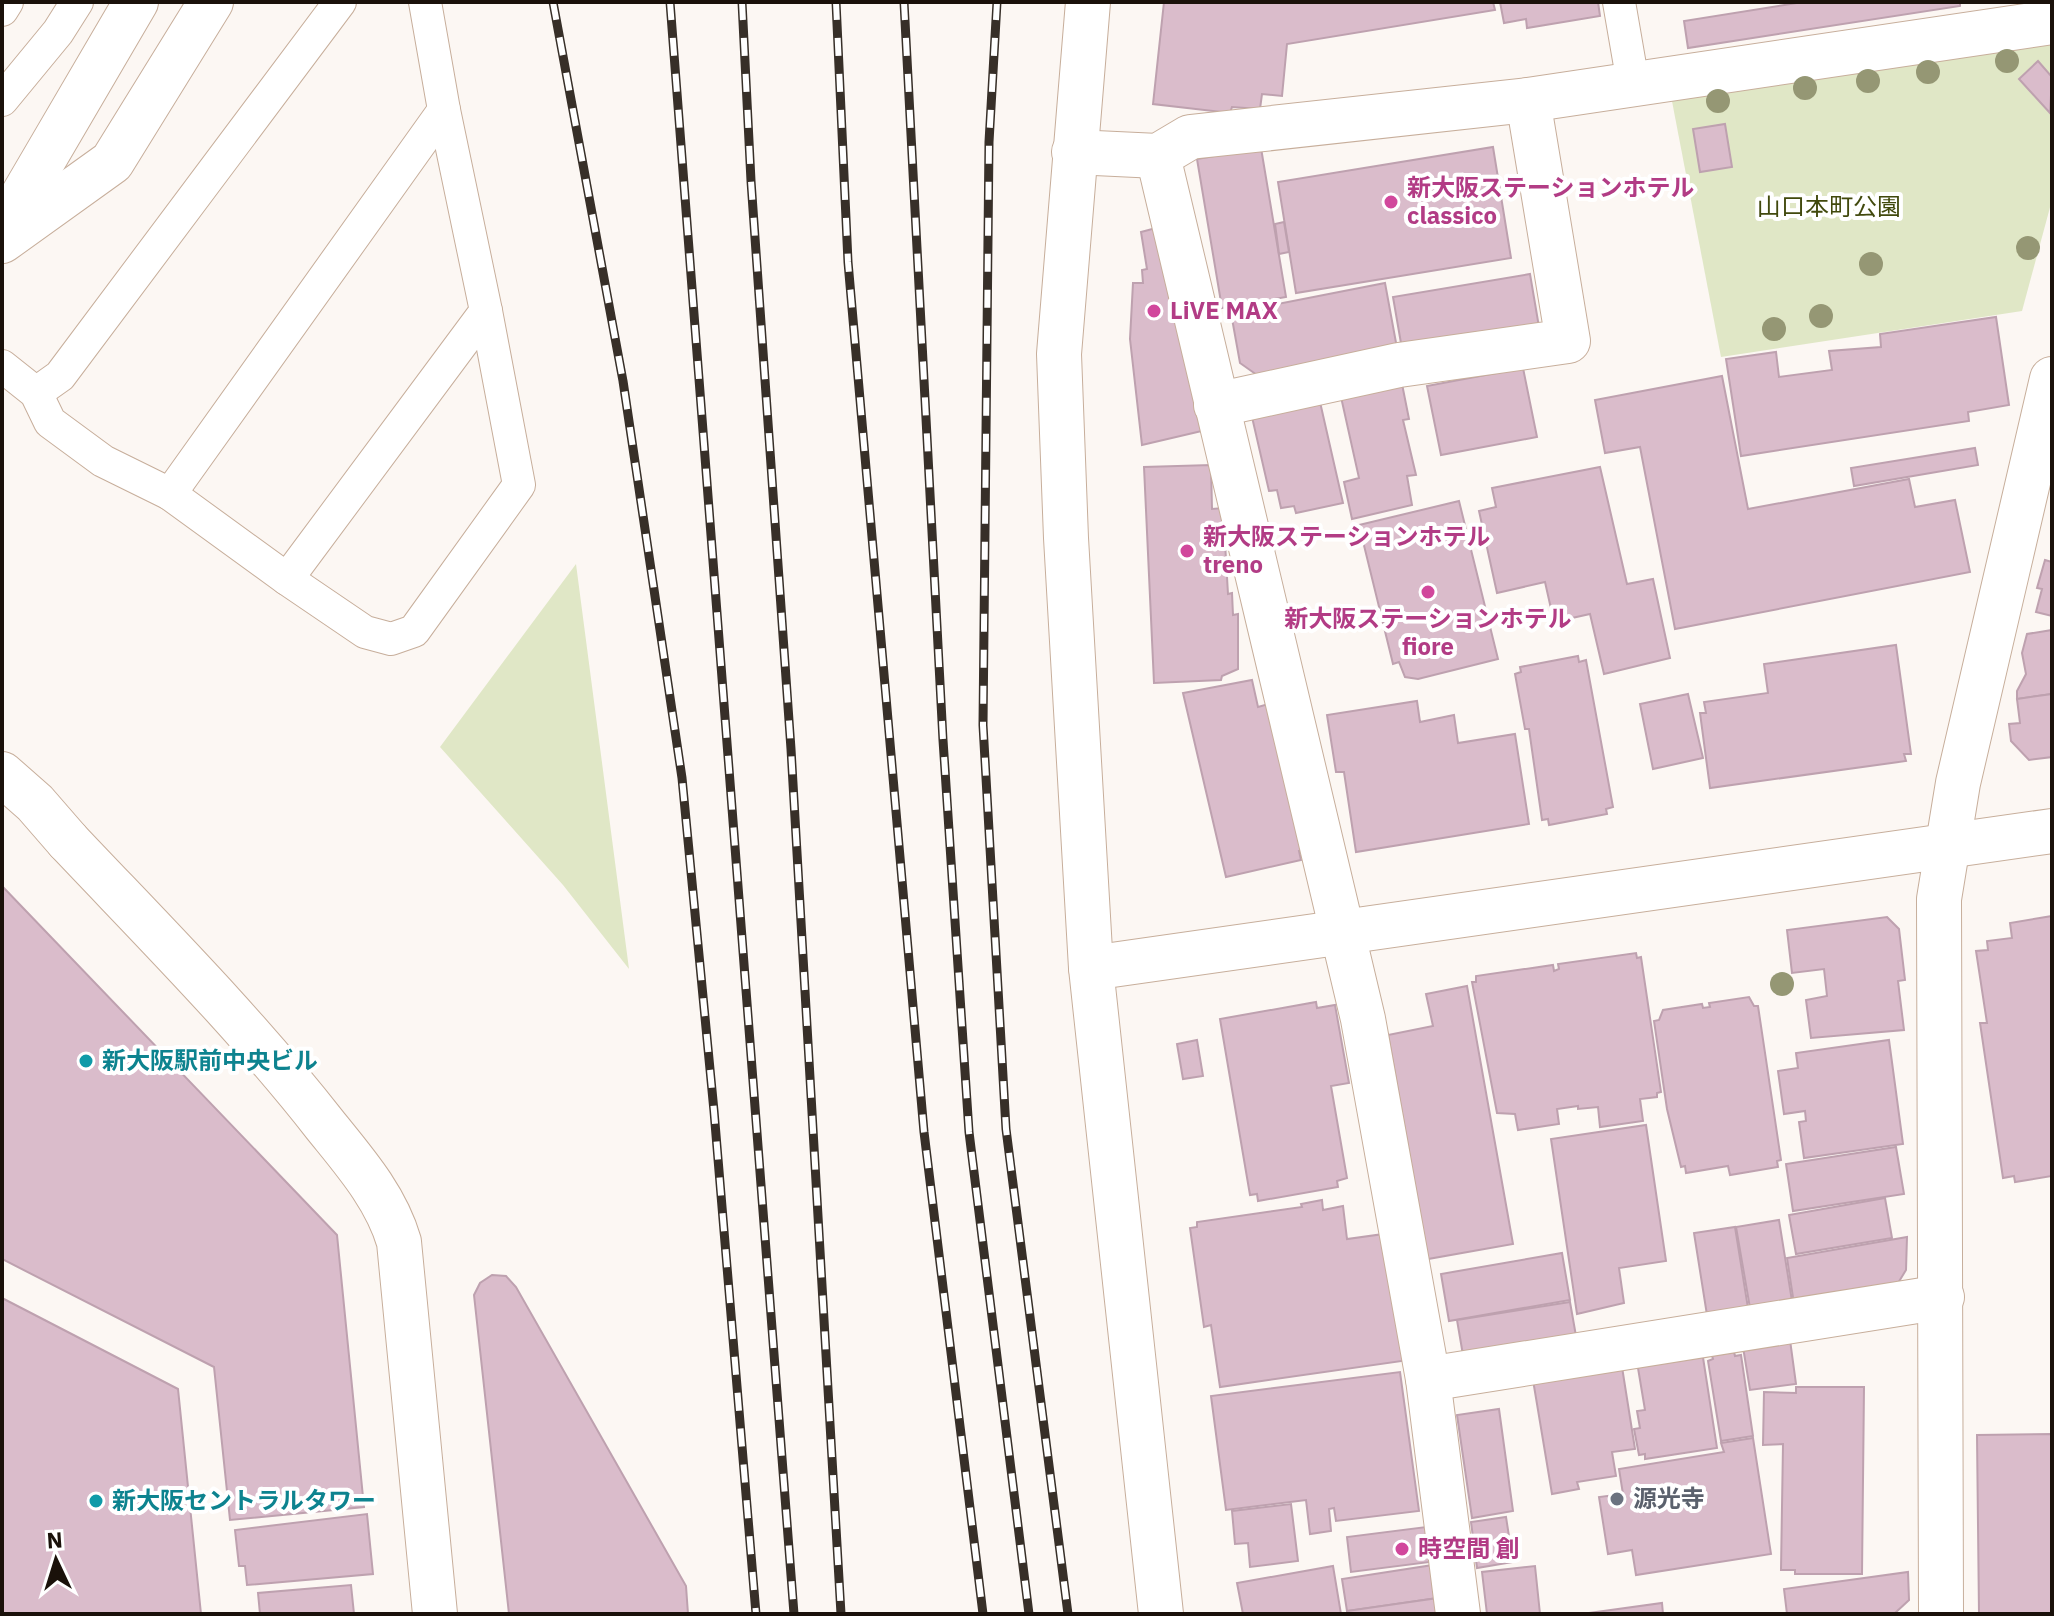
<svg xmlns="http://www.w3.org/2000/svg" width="2054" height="1616" font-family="'IBM Plex Sans','Noto Sans JP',sans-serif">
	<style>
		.green { fill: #e0e7c6 }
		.building { fill: #dabccb; stroke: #bea1af; stroke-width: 2 }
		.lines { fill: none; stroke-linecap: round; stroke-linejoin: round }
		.lane-casing { stroke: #c7ae9b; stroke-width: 34 }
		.street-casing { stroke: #c7ae9b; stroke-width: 46 }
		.secondary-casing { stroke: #c7ae9b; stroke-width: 46 }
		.lane { stroke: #fff; stroke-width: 32 }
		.street { stroke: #fff; stroke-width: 44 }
		.secondary { stroke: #fff; stroke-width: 44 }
		.rail-casing { stroke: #372f28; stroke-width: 9 }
		.rail { stroke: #fff; stroke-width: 6; stroke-dasharray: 18; stroke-linecap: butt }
		.tree { fill: #959774 }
		.hotel-dot { fill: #d1479c; stroke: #fff; stroke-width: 3 }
		.culture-dot { fill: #0f9aa8; stroke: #fff; stroke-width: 3 }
		.worship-dot { fill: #6b7280; stroke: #fff; stroke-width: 3 }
		.labels { text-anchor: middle; stroke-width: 8; stroke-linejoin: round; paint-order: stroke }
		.hotel-label { font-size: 24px; font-weight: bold; fill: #b23c85; stroke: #fff; text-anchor: start }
		.park-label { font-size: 24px; fill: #41490d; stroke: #fff }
		.culture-label { font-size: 24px; font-weight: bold; fill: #0d838f; stroke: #fff; text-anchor: start }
		.worship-label { font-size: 24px; font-weight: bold; fill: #5b616d; stroke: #fff; text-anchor: start }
	</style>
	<rect width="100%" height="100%" fill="#fcf7f3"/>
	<g class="green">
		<polygon points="2052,39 2052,200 2022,311 1721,357 1671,96"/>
		<polygon points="576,564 629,969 563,885 440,747"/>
	</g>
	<g class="building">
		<polygon points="1164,2 1493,2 1495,10 1287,44 1282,96 1262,94 1260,109 1232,107 1230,113 1153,104"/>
		<polygon points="1500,2 1598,2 1600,16 1527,28 1526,19 1504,23"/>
		<polygon points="1803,2 1960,2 1960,6 1688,48 1684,21"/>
		<polygon points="2038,61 2052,77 2050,113 2019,79"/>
		<polygon points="1725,124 1732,167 1700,172 1693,129"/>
		<polygon points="1493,147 1511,258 1296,293 1278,182"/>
		<polygon points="1261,148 1286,297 1222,308 1197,159"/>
		<polygon points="1284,222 1289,252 1279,254 1275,224"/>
		<polygon points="1156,228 1206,430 1142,445 1130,339 1133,283 1143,283 1142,270 1147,269 1141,232"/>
		<polygon points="1530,274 1539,327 1402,349 1393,297"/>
		<polygon points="1385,283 1397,348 1257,375 1240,363 1231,313"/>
		<polygon points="1996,317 2009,405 1968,412 1969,421 1741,456 1726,359 1776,352 1779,377 1832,370 1829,351 1881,347 1880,334"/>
		<polygon points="1523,368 1537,437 1441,455 1427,386"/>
		<polygon points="1722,376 1748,509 1909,479 1915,507 1955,500 1970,572 1675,629 1640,447 1605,453 1595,400"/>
		<polygon points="1402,384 1409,419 1403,420 1416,475 1407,476 1412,505 1352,519 1344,482 1359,478 1341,397"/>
		<polygon points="1320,402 1343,503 1296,513 1294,506 1281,508 1277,490 1269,491 1252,417"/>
		<polygon points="1975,448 1978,465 1854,486 1851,468"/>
		<polygon points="1211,465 1212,509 1223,508 1228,594 1232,593 1233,615 1238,614 1238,669 1222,676 1221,680 1154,683 1144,467"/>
		<polygon points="1600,467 1627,584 1653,579 1670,658 1604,674 1590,614 1554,622 1545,582 1497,593 1479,511 1496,507 1492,488"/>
		<polygon points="1459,501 1498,659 1418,679 1405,677 1399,662 1393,664 1359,525"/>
		<polygon points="2045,560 2052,562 2052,616 2036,612 2042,589 2037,588"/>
		<polygon points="2052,630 2052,694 2017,699 2017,691 2026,674 2022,653 2027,634"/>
		<polygon points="1896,645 1911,754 1904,754 1906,761 1710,788 1700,713 1706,713 1704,702 1768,693 1764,664"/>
		<polygon points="1578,656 1579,662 1586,660 1613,807 1606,809 1607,814 1549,825 1548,819 1542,820 1529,729 1525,729 1515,674 1521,672 1520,667"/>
		<polygon points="1252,680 1258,707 1272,703 1306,849 1299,851 1301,860 1226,877 1183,693"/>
		<polygon points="1688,694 1703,758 1653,769 1640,704"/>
		<polygon points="2052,694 2052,757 2029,760 2011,741 2009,724 2020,723 2017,699"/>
		<polygon points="1417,701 1420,722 1454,715 1458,743 1515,734 1529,824 1356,852 1344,772 1336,772 1327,715"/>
		<polygon points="2,886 337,1235 364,1507 230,1520 214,1367 2,1259"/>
		<polygon points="2052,916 2052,1176 2015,1182 2014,1176 2003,1178 1980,1023 1987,1023 1976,951 1988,950 1987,941 2012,938 2010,923"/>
		<polygon points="1887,917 1899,929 1905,980 1898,981 1904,1030 1811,1038 1806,1000 1827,996 1824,969 1792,973 1787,930"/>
		<polygon points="1636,953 1637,958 1641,957 1661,1092 1657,1093 1657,1097 1640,1099 1643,1121 1600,1127 1598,1107 1578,1109 1578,1106 1557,1109 1559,1124 1518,1130 1515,1114 1497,1113 1472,982 1476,982 1476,976 1553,965 1554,971 1559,969 1558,964"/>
		<polygon points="1467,986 1513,1244 1428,1259 1388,1035 1433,1026 1426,994"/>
		<polygon points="1749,997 1754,1006 1758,1006 1781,1160 1777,1161 1778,1167 1730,1175 1728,1166 1686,1173 1685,1166 1681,1167 1667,1109 1654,1021 1659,1020 1663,1010 1702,1004 1703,1008 1710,1007 1709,1003"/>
		<polygon points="1316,1002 1317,1008 1335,1005 1349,1083 1331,1086 1347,1178 1337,1181 1338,1187 1258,1201 1257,1194 1250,1195 1220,1019"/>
		<polygon points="1197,1040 1203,1076 1183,1079 1177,1044"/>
		<polygon points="1889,1040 1903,1144 1804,1158 1799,1122 1806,1121 1805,1111 1784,1114 1778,1071 1798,1068 1796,1053"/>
		<polygon points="1646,1125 1666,1261 1619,1268 1624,1303 1577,1314 1551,1139"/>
		<polygon points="1896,1147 1904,1194 1793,1211 1786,1164"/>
		<polygon points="1885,1198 1892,1238 1796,1254 1789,1215"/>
		<polygon points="1322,1200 1323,1210 1343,1206 1347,1239 1391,1233 1409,1360 1220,1387 1211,1325 1204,1327 1190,1228 1197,1227 1197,1222 1302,1207 1301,1204"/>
		<polygon points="1779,1220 1792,1301 1750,1308 1736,1227"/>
		<polygon points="1735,1227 1748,1308 1707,1315 1694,1233"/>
		<polygon points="1907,1237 1906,1270 1895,1288 1794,1304 1787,1258"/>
		<polygon points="1562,1253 1570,1300 1449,1321 1441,1274"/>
		<polygon points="492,1275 506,1276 516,1287 686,1586 688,1614 509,1614 474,1295 480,1283"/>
		<polygon points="2,1298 178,1389 201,1614 2,1614"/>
		<polygon points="1570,1302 1576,1336 1463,1355 1457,1320"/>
		<polygon points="1790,1340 1796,1384 1750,1390 1743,1347"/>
		<polygon points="1733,1348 1735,1356 1741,1355 1753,1436 1721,1441 1708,1361 1713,1359 1711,1352"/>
		<polygon points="1702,1351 1717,1448 1645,1459 1645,1454 1639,1455 1634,1429 1640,1428 1637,1411 1645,1410 1637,1362"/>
		<polygon points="1622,1367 1635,1449 1612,1452 1616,1476 1577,1482 1579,1489 1552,1494 1533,1380"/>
		<polygon points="1400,1372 1419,1511 1336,1521 1334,1508 1329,1509 1331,1531 1310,1534 1306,1500 1226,1510 1211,1396"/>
		<polygon points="1796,1387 1864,1387 1862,1574 1795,1574 1795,1570 1781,1570 1783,1444 1763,1445 1764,1392 1796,1393"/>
		<polygon points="1499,1409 1513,1511 1472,1518 1457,1415"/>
		<polygon points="2052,1434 2052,1614 1979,1614 1977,1435"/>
		<polygon points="1753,1438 1771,1554 1636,1575 1632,1550 1608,1554 1599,1497 1623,1494 1619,1469 1724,1452 1721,1443"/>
		<polygon points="1291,1504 1298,1561 1250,1567 1248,1543 1235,1544 1232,1511"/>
		<polygon points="367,1514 373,1574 247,1585 245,1566 239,1566 235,1530"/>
		<polygon points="1506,1517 1513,1562 1477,1568 1471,1522"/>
		<polygon points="1426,1527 1430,1562 1351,1572 1347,1537"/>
		<polygon points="1433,1565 1438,1598 1347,1611 1342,1579"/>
		<polygon points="1333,1566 1341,1614 1243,1614 1237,1583"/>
		<polygon points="1535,1566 1540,1614 1487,1614 1482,1572"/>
		<polygon points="1908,1572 1909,1600 1894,1614 1787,1614 1784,1589"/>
		<polygon points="351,1585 354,1614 260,1614 258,1593"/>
		<polygon points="1438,1598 1440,1614 1347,1614 1347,1611"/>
		<polygon points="1662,1603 1663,1614 1589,1613"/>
	</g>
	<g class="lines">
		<g class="lane-casing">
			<g id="lane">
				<polyline points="1619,2 1633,83"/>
				<polyline points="2,10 7,2"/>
				<polyline points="2,100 58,32 77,2"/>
				<polyline points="2,366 36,393 50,422 103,461 170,494 444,110 425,2"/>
				<polyline points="36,393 60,376 340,2"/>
				<polyline points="170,494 287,579 486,311 444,110"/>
				<polyline points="287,579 365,632 391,639 414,631 519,485 486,311"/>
			</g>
		</g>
		<g class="street-casing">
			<g id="street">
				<polyline points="1074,152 1158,156 1190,137 1528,100 2052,22"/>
				<polyline points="1158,156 1363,1019 1428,1379 1458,1614"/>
				<polyline points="2,231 136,2"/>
				<polyline points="2,241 112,162 211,2"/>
				<polyline points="1216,405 1399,365 1568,341 1528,100"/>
				<polyline points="2,774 35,803 68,841"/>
				<polyline points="1428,1379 1942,1297"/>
				<polyline points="1941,1614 1939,899 1958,783 2052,379"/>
			</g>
		</g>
		<g class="secondary-casing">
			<g id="secondary">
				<polyline points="1088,2 1059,354 1066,538 1091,968 1161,1614"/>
				<path d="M68,841C156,934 246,1024 325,1125C354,1161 386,1197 399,1242L435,1614"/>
				<polyline points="1091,968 2052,831"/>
			</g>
		</g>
		<use href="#lane" class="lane"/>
		<use href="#street" class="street"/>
		<use href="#secondary" class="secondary"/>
		<g class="rail-casing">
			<g id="rail">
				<polyline points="553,2 623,381 682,778 714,1111 756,1614"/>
				<polyline points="670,2 794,1614"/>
				<polyline points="742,2 751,181 791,749 841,1614"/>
				<polyline points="836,2 848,262 924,1132 983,1614"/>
				<polyline points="904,2 943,740 969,1132 1029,1614"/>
				<polyline points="997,2 989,142 983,725 1006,1129 1068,1614"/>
			</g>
		</g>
		<use href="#rail" class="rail"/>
	</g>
	<g class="tree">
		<circle cx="2007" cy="61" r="12"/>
		<circle cx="1928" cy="72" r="12"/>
		<circle cx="1868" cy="81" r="12"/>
		<circle cx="1805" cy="88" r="12"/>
		<circle cx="1718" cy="101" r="12"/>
		<circle cx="2028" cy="248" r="12"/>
		<circle cx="1871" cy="264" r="12"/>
		<circle cx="1821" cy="316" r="12"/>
		<circle cx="1774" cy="329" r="12"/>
		<circle cx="1782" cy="984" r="12"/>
	</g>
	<g class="hotel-dot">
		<circle cx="1391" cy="202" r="8"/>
		<circle cx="1154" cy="311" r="8"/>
		<circle cx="1187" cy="551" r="8"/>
		<circle cx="1428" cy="592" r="8"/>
		<circle cx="1402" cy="1549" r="8"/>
	</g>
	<g class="culture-dot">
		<circle cx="86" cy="1061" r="8"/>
		<circle cx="96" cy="1501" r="8"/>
	</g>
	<circle class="worship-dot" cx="1617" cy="1499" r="8"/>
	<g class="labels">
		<g class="hotel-label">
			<text x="1407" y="196">新大阪ステーションホテル<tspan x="1407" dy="28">classico</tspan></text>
			<text x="1170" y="319">LiVE MAX</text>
			<text x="1203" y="545">新大阪ステーションホテル<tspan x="1203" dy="28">treno</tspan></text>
			<text x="1428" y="627" text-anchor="middle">新大阪ステーションホテル<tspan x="1428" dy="28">fiore</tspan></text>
			<text x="1418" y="1557">時空間 創</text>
		</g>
		<g class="park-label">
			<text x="1829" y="215">山口本町公園</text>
		</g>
		<g class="culture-label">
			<text x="102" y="1069">新大阪駅前中央ビル</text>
			<text x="112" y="1509">新大阪セントラルタワー</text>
		</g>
		<g class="worship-label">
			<text x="1633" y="1507">源光寺</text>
		</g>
	</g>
	<rect width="2054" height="1616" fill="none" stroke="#1a110a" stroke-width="8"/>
	<g transform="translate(56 1560) rotate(356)" stroke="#ffffff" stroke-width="6" paint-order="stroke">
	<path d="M0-6L14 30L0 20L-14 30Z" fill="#1a110a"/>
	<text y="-12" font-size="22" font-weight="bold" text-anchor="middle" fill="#1a110a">N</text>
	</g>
</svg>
